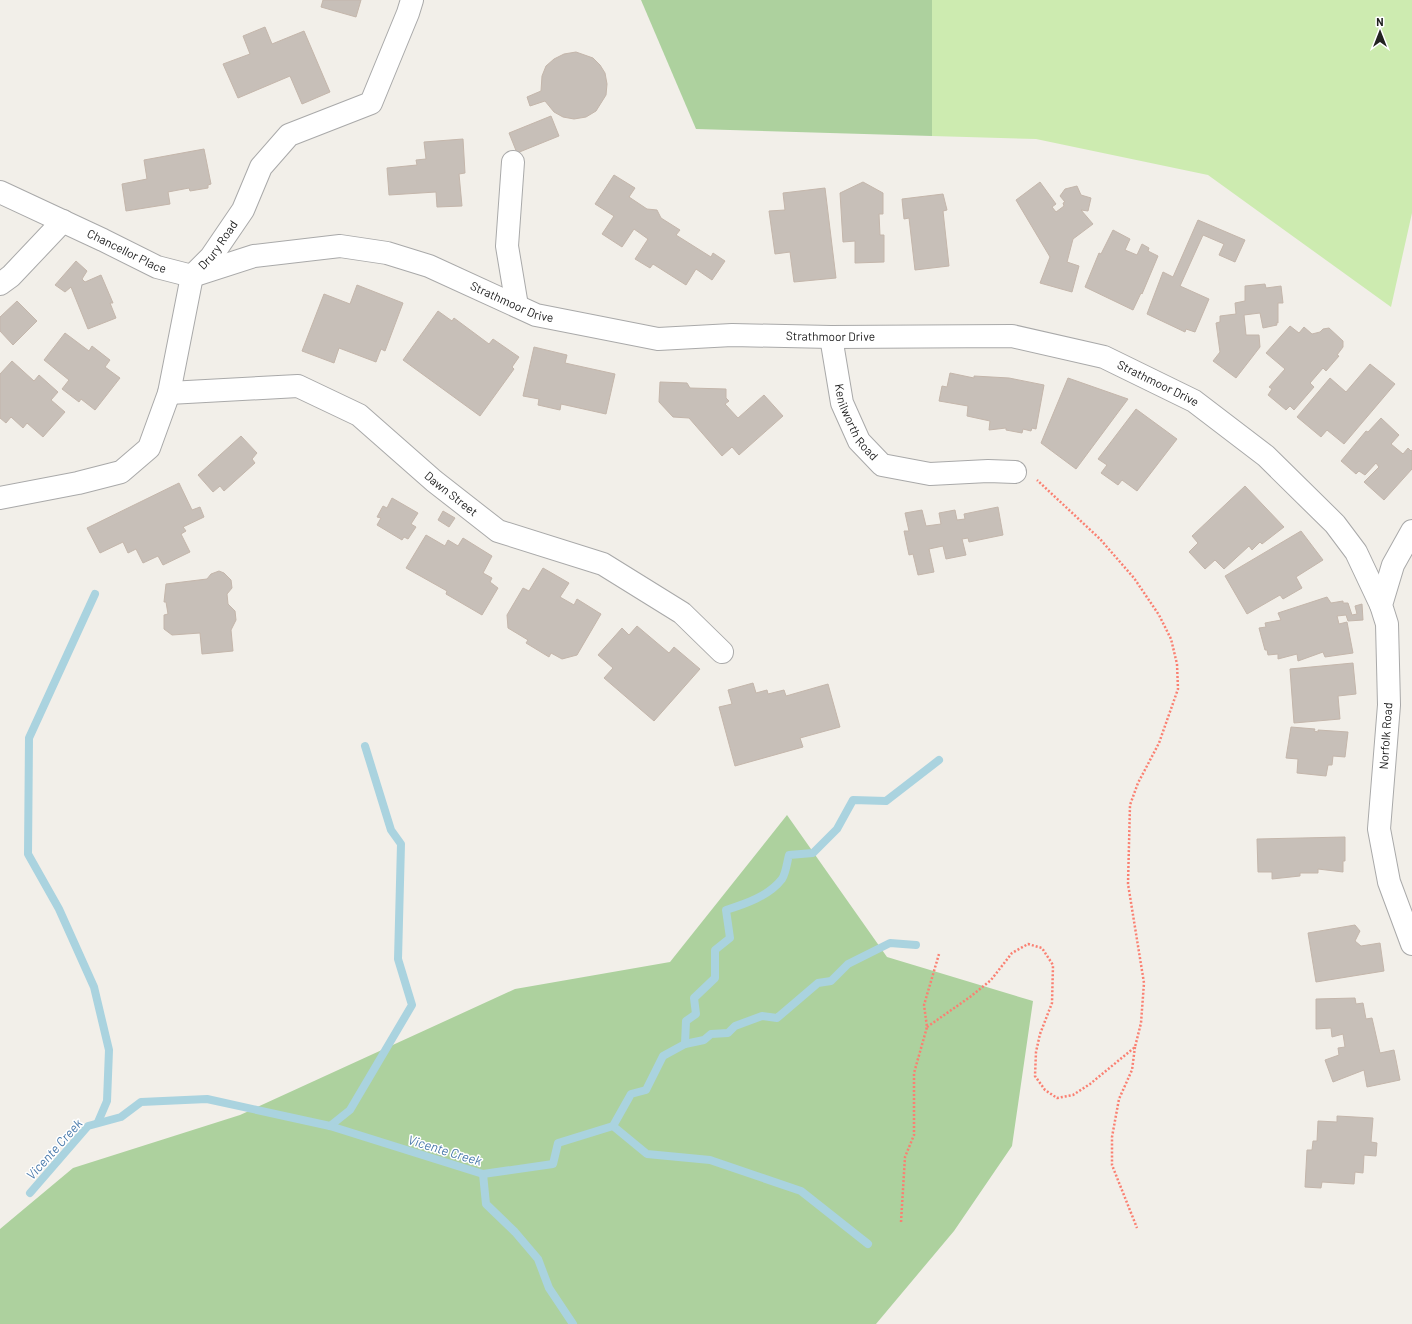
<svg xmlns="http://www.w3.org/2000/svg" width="1412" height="1324" font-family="Barlow,sans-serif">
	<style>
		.grass { fill: #cdebb0 }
		.forest { fill: #add19e }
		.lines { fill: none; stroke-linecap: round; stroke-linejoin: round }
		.stream { stroke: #aad3df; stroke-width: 8 }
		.building { fill: #c7bfb8; stroke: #c4b6ab }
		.minor-casing { stroke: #a9a9a9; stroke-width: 24 }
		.path { stroke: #fa8072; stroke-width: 2.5; stroke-dasharray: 2 2; stroke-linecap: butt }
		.minor { stroke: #fff; stroke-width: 22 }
		.labels { text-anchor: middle; stroke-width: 3; stroke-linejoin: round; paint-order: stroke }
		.street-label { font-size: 12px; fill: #222; stroke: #fff }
		.water-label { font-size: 13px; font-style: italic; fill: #4a7aab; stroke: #fff }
	</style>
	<rect width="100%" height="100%" fill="#f2efe9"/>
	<polygon class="grass" points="932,0 1412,0 1412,213 1391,307 1208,175 1036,139 932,136"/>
	<g class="forest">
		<polygon points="641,0 932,0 932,136 696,129"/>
		<polygon points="787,815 887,957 1033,1001 1012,1146 954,1231 876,1324 0,1324 0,1229 73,1168 240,1115 515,989 670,962"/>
	</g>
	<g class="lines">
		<g class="stream">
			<polyline points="95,594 29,738 28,854 59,909 94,987 109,1050 107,1101 98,1122"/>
			<polyline points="685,1044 704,1040 711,1034 728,1033 735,1026 762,1016 777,1018 818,983 831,981 848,964 890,943 916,945"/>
			<polyline points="330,1126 350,1110 412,1005 398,959 401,844 391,830 365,746"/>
			<polyline points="613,1126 647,1154 710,1160 801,1191 868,1244"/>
			<polyline points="483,1174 486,1204 515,1232 538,1259 549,1288 573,1324"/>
			<path d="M30,1193L88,1126L121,1117L141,1102L207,1099L330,1126L483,1174L553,1164L558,1143L613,1126L631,1094L646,1090L663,1056L685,1044L686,1021L696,1014L694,998L715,978V950L730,938L726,910C745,904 769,896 782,879C786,873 787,862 789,855L813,853L837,829L853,800L886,801L939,760"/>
		</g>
	</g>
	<g class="building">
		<polygon points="323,0 361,0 356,17 321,7"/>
		<polygon points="265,27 272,44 304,31 330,92 302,104 290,76 238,98 223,64 250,54 243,36"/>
		<polygon points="576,52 593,58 600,65 605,73 607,84 606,95 596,111 586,117 574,119 563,117 554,112 545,101 530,106 527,97 541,91 542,76 546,66 554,59 564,54"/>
		<polygon points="551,116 559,136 517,153 509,133"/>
		<polygon points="463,139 465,173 459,174 462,206 437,207 436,192 389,195 387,168 417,165 416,160 426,159 424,142"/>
		<polygon points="204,149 211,184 208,185 208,188 190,191 189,188 168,192 170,204 126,211 122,184 147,179 144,160"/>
		<polygon points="614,175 635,188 629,197 647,209 657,210 661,218 680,230 676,235 711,257 713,253 725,261 712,280 696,269 686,285 653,264 650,268 635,259 648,239 634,229 622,247 602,234 614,216 595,204"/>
		<polygon points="863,182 883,193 883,214 879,214 880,235 884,235 884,262 855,263 855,241 843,242 840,193"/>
		<polygon points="1040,182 1056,204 1052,207 1056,212 1064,206 1063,203 1065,202 1060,196 1065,189 1077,186 1081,195 1091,198 1088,211 1081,210 1093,224 1073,239 1067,262 1079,266 1072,292 1040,283 1050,257 1016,200"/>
		<polygon points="825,188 836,278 794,282 790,252 775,254 769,211 785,210 783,193"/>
		<polygon points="943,194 947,210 943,211 949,266 915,270 909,218 904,219 902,199"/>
		<polygon points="1198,220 1245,240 1235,262 1219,255 1224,244 1203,235 1180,286 1209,299 1195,332 1186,329 1185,332 1147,314 1163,272 1173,277"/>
		<polygon points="1113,230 1130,239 1125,250 1137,255 1142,244 1149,248 1148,251 1158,256 1142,294 1141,293 1133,310 1085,287 1099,253 1101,254"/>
		<polygon points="76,261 87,271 82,279 85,282 101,275 113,303 110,303 116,318 88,329 71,287 65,292 55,285"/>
		<polygon points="1265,284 1266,288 1281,286 1283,303 1278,303 1278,323 1276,323 1277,325 1263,328 1260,313 1244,315 1246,335 1259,335 1260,347 1236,378 1213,361 1220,352 1216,323 1220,322 1220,316 1236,314 1235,303 1245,301 1245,286"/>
		<polygon points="357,285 403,303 385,351 381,349 376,362 339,348 334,363 302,351 324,294 350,304"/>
		<polygon points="17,301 37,321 13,345 0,331 0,317"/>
		<polygon points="438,311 452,321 454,318 489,344 493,339 519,357 512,367 514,369 480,416 403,360"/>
		<polygon points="1290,326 1299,333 1304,327 1312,334 1320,332 1323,329 1329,328 1343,341 1343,347 1337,355 1339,356 1326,371 1323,368 1310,383 1314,387 1294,410 1290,406 1286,410 1268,395 1272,389 1269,387 1285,369 1266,353"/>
		<polygon points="65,333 89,351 92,346 110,360 105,367 120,378 95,410 81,399 79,402 62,389 69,380 44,360"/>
		<polygon points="534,347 567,355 565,363 615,374 606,414 561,404 560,410 538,405 539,399 523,396"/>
		<polygon points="12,361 34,381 39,375 58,392 51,400 65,412 43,437 27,423 23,428 11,417 6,423 0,418 0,374"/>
		<polygon points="1370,364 1395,384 1344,444 1327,430 1321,437 1297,417 1330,378 1346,392"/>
		<polygon points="950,373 974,378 974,376 1009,378 1044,385 1036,429 1032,428 1031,431 1023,429 1022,433 1006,430 1006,428 989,430 990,421 967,416 968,406 939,401 942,386 947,387"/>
		<polygon points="1068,378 1128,399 1076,469 1041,443"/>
		<polygon points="660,382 687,383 690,388 726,389 726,398 729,401 725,404 738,418 764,395 783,416 739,455 732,447 722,456 689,418 673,417 659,402"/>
		<polygon points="1136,409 1177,439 1137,491 1122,480 1118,485 1101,473 1107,465 1098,459"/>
		<polygon points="1381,418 1399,435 1391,444 1403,454 1408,448 1411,451 1412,450 1412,469 1384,500 1364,482 1379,467 1376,463 1365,475 1359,471 1356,474 1341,461 1366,431 1368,432"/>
		<polygon points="241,436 257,453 252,459 255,463 224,491 220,486 213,492 198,475"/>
		<polygon points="179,483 192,510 200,507 204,517 183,527 186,531 181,534 190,552 163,565 158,556 143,563 136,549 128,553 123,542 100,553 87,528"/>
		<polygon points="1245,486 1284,527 1262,544 1260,542 1252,550 1249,546 1224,569 1215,560 1205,569 1189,552 1198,543 1192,536"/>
		<polygon points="392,498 418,513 411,524 416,527 408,539 404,537 402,540 377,525 381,518 377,517 383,506 387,508"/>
		<polygon points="998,507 1003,535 969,542 968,538 962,539 966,555 946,559 943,546 929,549 934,572 918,575 913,554 909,555 904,531 909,531 905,513 922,510 926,526 941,524 939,513 955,510 957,520 965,519 964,514"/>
		<polygon points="443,511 455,518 449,527 438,520"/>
		<polygon points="1301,531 1323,560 1296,577 1302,588 1283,599 1280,595 1247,614 1225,576"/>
		<polygon points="426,535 445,546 448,540 458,546 463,538 492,556 483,573 492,578 490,582 498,588 482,615 446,594 447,591 406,568"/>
		<polygon points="543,568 569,583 560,597 574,605 577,599 601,614 577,655 562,659 551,653 549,657 526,643 528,640 508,628 507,615 523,588 529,591"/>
		<polygon points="219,571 224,573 231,580 232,588 227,594 228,604 235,611 236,620 231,630 233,651 202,654 200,633 172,635 164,629 164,615 168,614 166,602 164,602 166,584 207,579 211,574"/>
		<polygon points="1327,597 1331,603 1343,601 1343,603 1348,603 1352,615 1357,614 1355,606 1362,604 1363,620 1348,621 1346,615 1337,616 1339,624 1347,622 1353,653 1325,657 1323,652 1298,661 1297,654 1278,659 1278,654 1268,655 1267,650 1265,650 1259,628 1266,627 1265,623 1281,620 1278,613"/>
		<polygon points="637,626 669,653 674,647 700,669 654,721 604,678 613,668 598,655 622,628 629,635"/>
		<polygon points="1353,663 1356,694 1338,696 1340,719 1294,723 1290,669"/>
		<polygon points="753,683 756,693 767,690 768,694 784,690 786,696 828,684 840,727 800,738 803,747 735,766 719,707 732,704 728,690"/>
		<polygon points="1291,727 1315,729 1314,731 1318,732 1318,730 1348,732 1345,757 1333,756 1332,765 1328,765 1326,776 1297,773 1298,759 1286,758"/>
		<polygon points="1345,837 1345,861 1343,861 1343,872 1318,869 1318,873 1300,873 1300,876 1272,879 1272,872 1258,872 1257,839"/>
		<polygon points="1355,925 1360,931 1355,941 1361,946 1380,943 1384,971 1316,982 1308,933"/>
		<polygon points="1355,998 1356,1004 1363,1003 1366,1019 1372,1018 1380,1053 1394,1050 1400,1080 1367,1087 1364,1070 1333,1082 1325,1060 1339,1055 1338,1048 1345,1047 1343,1034 1332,1037 1331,1028 1316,1029 1316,999"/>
		<polygon points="1337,1116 1373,1118 1371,1142 1377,1143 1376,1156 1364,1155 1363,1173 1355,1172 1354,1184 1322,1182 1321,1188 1305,1187 1307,1150 1312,1150 1313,1141 1317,1141 1318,1121 1337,1122"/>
	</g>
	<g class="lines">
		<g class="minor-casing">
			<g id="minor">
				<polyline points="513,162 507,246 517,306"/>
				<path id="s1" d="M0,192L103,240L157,267L192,276L254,256L340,246L387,253L429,266L536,315L658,339L732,335L831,337L1012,336L1104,357L1194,401L1266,456L1335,524L1356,552L1381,605"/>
				<polyline points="0,284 11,276 63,221"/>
				<path id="s2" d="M831,337L842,403L859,441L882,465L930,474L988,471L1015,472"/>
				<path id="s3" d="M169,393L298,386L359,415L434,481L498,531L603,564L682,613L722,652"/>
				<path id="s4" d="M0,498L78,483L121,472L149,448L169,393L192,276L211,257L243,210L261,167L289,135L371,103L408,13L412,0"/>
				<polyline points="1412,531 1393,565 1381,605 1387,624 1389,705 1379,829 1389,882 1412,944"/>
			</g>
		</g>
		<g class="path">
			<polyline points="927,1027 970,997 991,980 1012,953 1028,944 1042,948 1053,965 1052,1003 1040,1034 1036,1052 1035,1076 1045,1090 1057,1098 1073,1095 1090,1084 1135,1047 1141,1023 1144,983 1128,884 1130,805 1138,783 1159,743 1178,689 1177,664 1171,639 1159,615 1134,578 1100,539 1037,480"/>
			<polyline points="1135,1047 1132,1070 1119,1099 1112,1137 1112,1165 1137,1228"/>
			<polyline points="901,1222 905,1157 914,1135 914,1073 927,1027 924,1005 939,954"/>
		</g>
		<use href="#minor" class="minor"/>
	</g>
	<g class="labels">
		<g class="street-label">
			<text dy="4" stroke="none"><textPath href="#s4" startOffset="379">Drury Road</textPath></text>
			<text dy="4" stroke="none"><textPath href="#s1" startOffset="140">Chancellor Place</textPath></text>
			<text dy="4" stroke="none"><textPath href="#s1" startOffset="544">Strathmoor Drive</textPath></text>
			<text dy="4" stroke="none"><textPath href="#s1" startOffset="868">Strathmoor Drive</textPath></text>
			<text dy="4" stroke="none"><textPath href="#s1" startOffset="1204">Strathmoor Drive</textPath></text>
			<text dy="4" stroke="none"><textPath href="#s2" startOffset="90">Kenilworth Road</textPath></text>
			<text dy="4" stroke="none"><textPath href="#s3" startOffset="318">Dawn Street</textPath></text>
			<text transform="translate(1386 736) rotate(-86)" y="4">Norfolk Road</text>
		</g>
		<g class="water-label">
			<text transform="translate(54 1149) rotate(-48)" y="5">Vicente Creek</text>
			<text transform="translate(445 1150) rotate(17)" y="5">Vicente Creek</text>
		</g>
	</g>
	<g transform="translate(1380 32)" stroke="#ffffff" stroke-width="3" paint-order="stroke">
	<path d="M0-3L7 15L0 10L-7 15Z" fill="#222222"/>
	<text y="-6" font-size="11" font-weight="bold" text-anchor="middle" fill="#222222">N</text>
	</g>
</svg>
